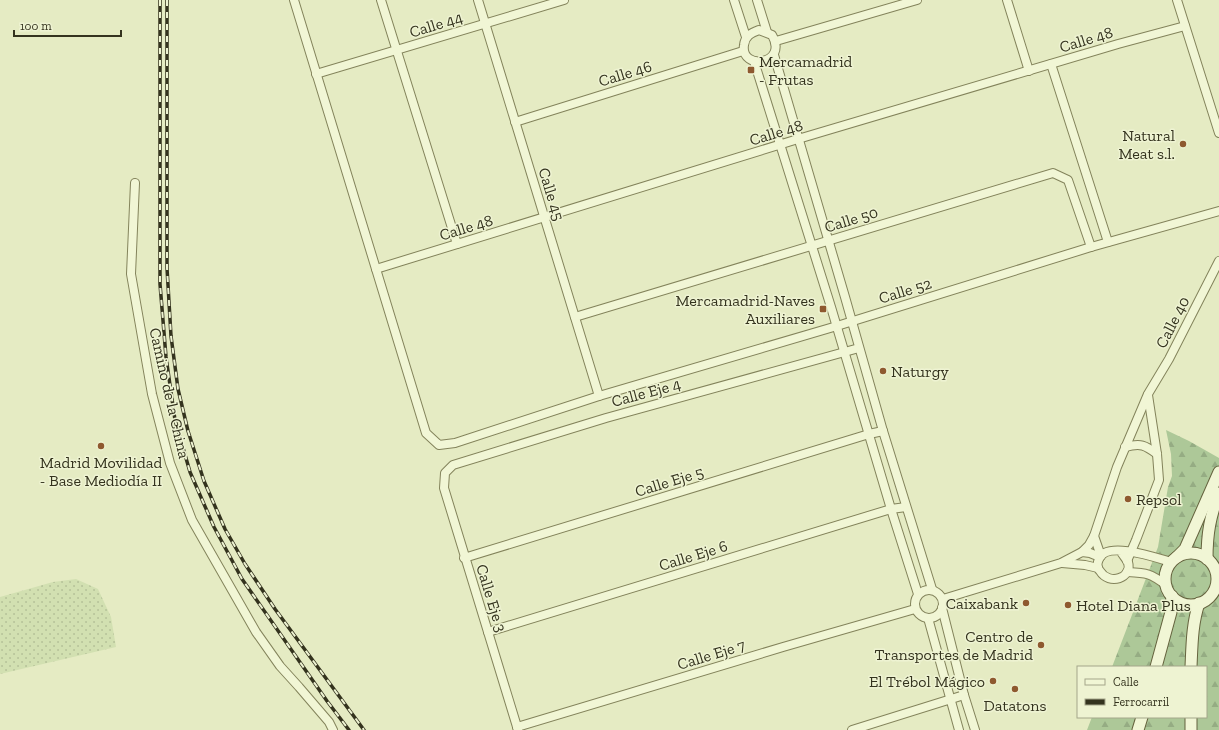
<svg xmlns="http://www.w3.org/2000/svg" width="1219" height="730" font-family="'Zilla Slab',serif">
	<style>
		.farmland { fill: url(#farmland-dots) }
		.forest { fill: url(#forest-firs) }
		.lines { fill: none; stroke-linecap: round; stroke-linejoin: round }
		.street-casing { stroke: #83835b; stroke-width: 10 }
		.secondary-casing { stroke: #65633e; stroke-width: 13 }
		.street { stroke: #f1f6d5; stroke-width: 8 }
		.secondary { stroke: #f1f6d5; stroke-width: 11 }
		.rail-casing { stroke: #34331e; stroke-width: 3.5 }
		.rail { stroke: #eef3d2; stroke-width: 2; stroke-dasharray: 6; stroke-linecap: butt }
		.poi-dot { fill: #8e592f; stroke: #eef3d2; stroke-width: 1.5 }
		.labels { text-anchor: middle; stroke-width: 3; stroke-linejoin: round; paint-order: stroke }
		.street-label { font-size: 16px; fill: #34331e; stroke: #eef3d2 }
		.poi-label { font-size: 16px; fill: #34331e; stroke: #eef3d2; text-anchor: end }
	</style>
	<defs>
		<pattern id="farmland-dots" width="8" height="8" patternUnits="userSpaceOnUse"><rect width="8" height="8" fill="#d2e0b1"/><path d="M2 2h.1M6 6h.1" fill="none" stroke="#b5c198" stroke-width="1.8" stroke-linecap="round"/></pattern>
		<pattern id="forest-firs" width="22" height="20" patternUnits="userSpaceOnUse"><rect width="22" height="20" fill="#adc898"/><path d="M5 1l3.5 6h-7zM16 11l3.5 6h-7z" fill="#95ac83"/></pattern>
	</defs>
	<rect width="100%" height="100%" fill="#e5ebc3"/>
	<polygon class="farmland" points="76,579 98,589 111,617 116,647 0,674 0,597 53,582"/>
	<polygon class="forest" points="1166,430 1189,441 1219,458 1219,730 1087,730 1092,717 1206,717 1206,667 1112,667 1158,547 1168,487 1172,476 1171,454"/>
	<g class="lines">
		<g class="street-casing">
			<g id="street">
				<polyline points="294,0 426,433 439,445 455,443 599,396 837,326 1091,247 1219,211"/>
				<polyline points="381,0 457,244"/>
				<polyline points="478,0 599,396"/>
				<polyline points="734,0 746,37"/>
				<polyline points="757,0 767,32"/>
				<polyline points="1007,0 1029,71"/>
				<polyline points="1177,0 1219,133"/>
				<path d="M759,30L772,35C789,65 740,71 744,45C745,36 751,33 759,30Z"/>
				<polyline points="776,41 917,0"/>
				<polyline points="774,55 845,297 883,431 932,589"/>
				<polyline points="754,61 831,307 891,509 918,594"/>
				<polyline points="1051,64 1108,242"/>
				<polyline points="316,74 564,0"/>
				<polyline points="515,122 743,51"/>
				<polyline points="135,183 131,274 152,394 170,463 192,520 256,632 280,666 299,687 329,722 333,730"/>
				<polyline points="376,269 798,139 1118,44 1185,26"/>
				<polyline points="575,317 1053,173 1068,180 1091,247"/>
				<path d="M1125,447C1141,443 1145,445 1157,454"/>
				<polyline points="1082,552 1089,545 1094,536"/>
				<path d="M1121,552C1123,555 1126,559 1128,562C1133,578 1109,586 1100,571C1097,568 1097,563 1099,559C1106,540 1157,558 1171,562"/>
				<polyline points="1101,556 1094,536 1117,467 1148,394 1169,359 1219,261"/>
				<polyline points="464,558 869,434 883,431"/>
				<polyline points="1127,561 1136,540 1159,480 1157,454 1148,395"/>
				<polyline points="1062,563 1085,565 1098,568"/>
				<path d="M1127,572C1147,573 1150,573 1166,585"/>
				<circle cx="929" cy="604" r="14"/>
				<polyline points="943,599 1061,563 1082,552 1090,553 1100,557"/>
				<polyline points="942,608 964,695 975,730"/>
				<polyline points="928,618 959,730"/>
				<polyline points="488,632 891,509 906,507"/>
				<polyline points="517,727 783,647 915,609"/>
				<polyline points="518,730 444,488 445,473 453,465 606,418 859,348"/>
				<polyline points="852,730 964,695"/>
			</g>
		</g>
		<g class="secondary-casing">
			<g id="secondary">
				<circle cx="1191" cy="579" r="26"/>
				<polyline points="1177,557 1185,549 1219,472"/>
				<path d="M1207,559C1207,533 1210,517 1219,493"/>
				<polyline points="1156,667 1171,612 1172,596"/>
				<path d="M1191,667C1192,645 1192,624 1199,603"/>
				<polyline points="1191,717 1191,730"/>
				<polyline points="1138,730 1142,717"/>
			</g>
		</g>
		<use href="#street" class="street"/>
		<use href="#secondary" class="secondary"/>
		<g class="rail-casing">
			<g id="rail">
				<polyline points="160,0 160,284 166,357 175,420 190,472 214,527 242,579 327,701 349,730"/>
				<polyline points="167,0 167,268 171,336 178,389 188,431 204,481 225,529 245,564 275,609 364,730"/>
			</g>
		</g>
		<use href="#rail" class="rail"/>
	</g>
	<g class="poi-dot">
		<rect x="747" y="66" width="8" height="8" rx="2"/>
		<circle cx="1183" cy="144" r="4"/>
		<rect x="819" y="305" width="8" height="8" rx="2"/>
		<circle cx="883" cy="371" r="4"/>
		<circle cx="101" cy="446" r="4"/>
		<circle cx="1128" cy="499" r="4"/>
		<circle cx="1026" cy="603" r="4"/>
		<circle cx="1068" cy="605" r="4"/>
		<circle cx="1041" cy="645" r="4"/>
		<circle cx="993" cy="681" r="4"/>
		<circle cx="1015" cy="689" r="4"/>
	</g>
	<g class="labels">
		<g class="street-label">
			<text transform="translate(436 24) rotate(-17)" y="6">Calle 44</text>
			<text transform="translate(1086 39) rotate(-17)" y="6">Calle 48</text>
			<text transform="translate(625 73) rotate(-17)" y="6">Calle 46</text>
			<text transform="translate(776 132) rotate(-17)" y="6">Calle 48</text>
			<text transform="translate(552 194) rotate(73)" y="6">Calle 45</text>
			<text transform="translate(851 219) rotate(-17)" y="6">Calle 50</text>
			<text transform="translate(466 227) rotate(-17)" y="6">Calle 48</text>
			<text transform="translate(905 290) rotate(-17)" y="6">Calle 52</text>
			<text transform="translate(1172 322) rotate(-63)" y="6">Calle 40</text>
			<text transform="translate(646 392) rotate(-15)" y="6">Calle Eje 4</text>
			<text transform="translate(170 393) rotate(77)" y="6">Camino de la China</text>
			<text transform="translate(669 481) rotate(-17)" y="6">Calle Eje 5</text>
			<text transform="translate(693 555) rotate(-17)" y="6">Calle Eje 6</text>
			<text transform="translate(492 598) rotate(73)" y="6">Calle Eje 3</text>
			<text transform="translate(711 654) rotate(-17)" y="6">Calle Eje 7</text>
		</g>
		<g class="poi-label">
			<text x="759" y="67" text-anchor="start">Mercamadrid<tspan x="759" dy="18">- Frutas</tspan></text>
			<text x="1175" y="141">Natural<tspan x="1175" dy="18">Meat s.l.</tspan></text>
			<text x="815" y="306">Mercamadrid-Naves<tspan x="815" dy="18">Auxiliares</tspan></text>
			<text x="891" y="377" text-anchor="start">Naturgy</text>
			<text x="101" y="468" text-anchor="middle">Madrid Movilidad<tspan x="101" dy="18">- Base Mediodía II</tspan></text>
			<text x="1136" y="505" text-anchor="start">Repsol</text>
			<text x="1018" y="609">Caixabank</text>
			<text x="1076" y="611" text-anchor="start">Hotel Diana Plus</text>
			<text x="1033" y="642">Centro de<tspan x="1033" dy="18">Transportes de Madrid</tspan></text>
			<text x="985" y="687">El Trébol Mágico</text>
			<text x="1015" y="711" text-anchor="middle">Datatons</text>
		</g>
	</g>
	<rect x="1077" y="666" width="130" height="52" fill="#eef3d2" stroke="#a4a68a"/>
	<rect x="1085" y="679" width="20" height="6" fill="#f1f6d5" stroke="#a4a68a"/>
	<text x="1113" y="686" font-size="12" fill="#34331e">Calle</text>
	<rect x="1085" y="699" width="20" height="6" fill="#34331e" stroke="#a4a68a"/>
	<text x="1113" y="706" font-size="12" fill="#34331e">Ferrocarril</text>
	<path d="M14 30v6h107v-6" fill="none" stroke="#34331e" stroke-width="2"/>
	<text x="20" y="30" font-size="12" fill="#34331e" stroke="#eef3d2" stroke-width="3" paint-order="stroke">100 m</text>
</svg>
